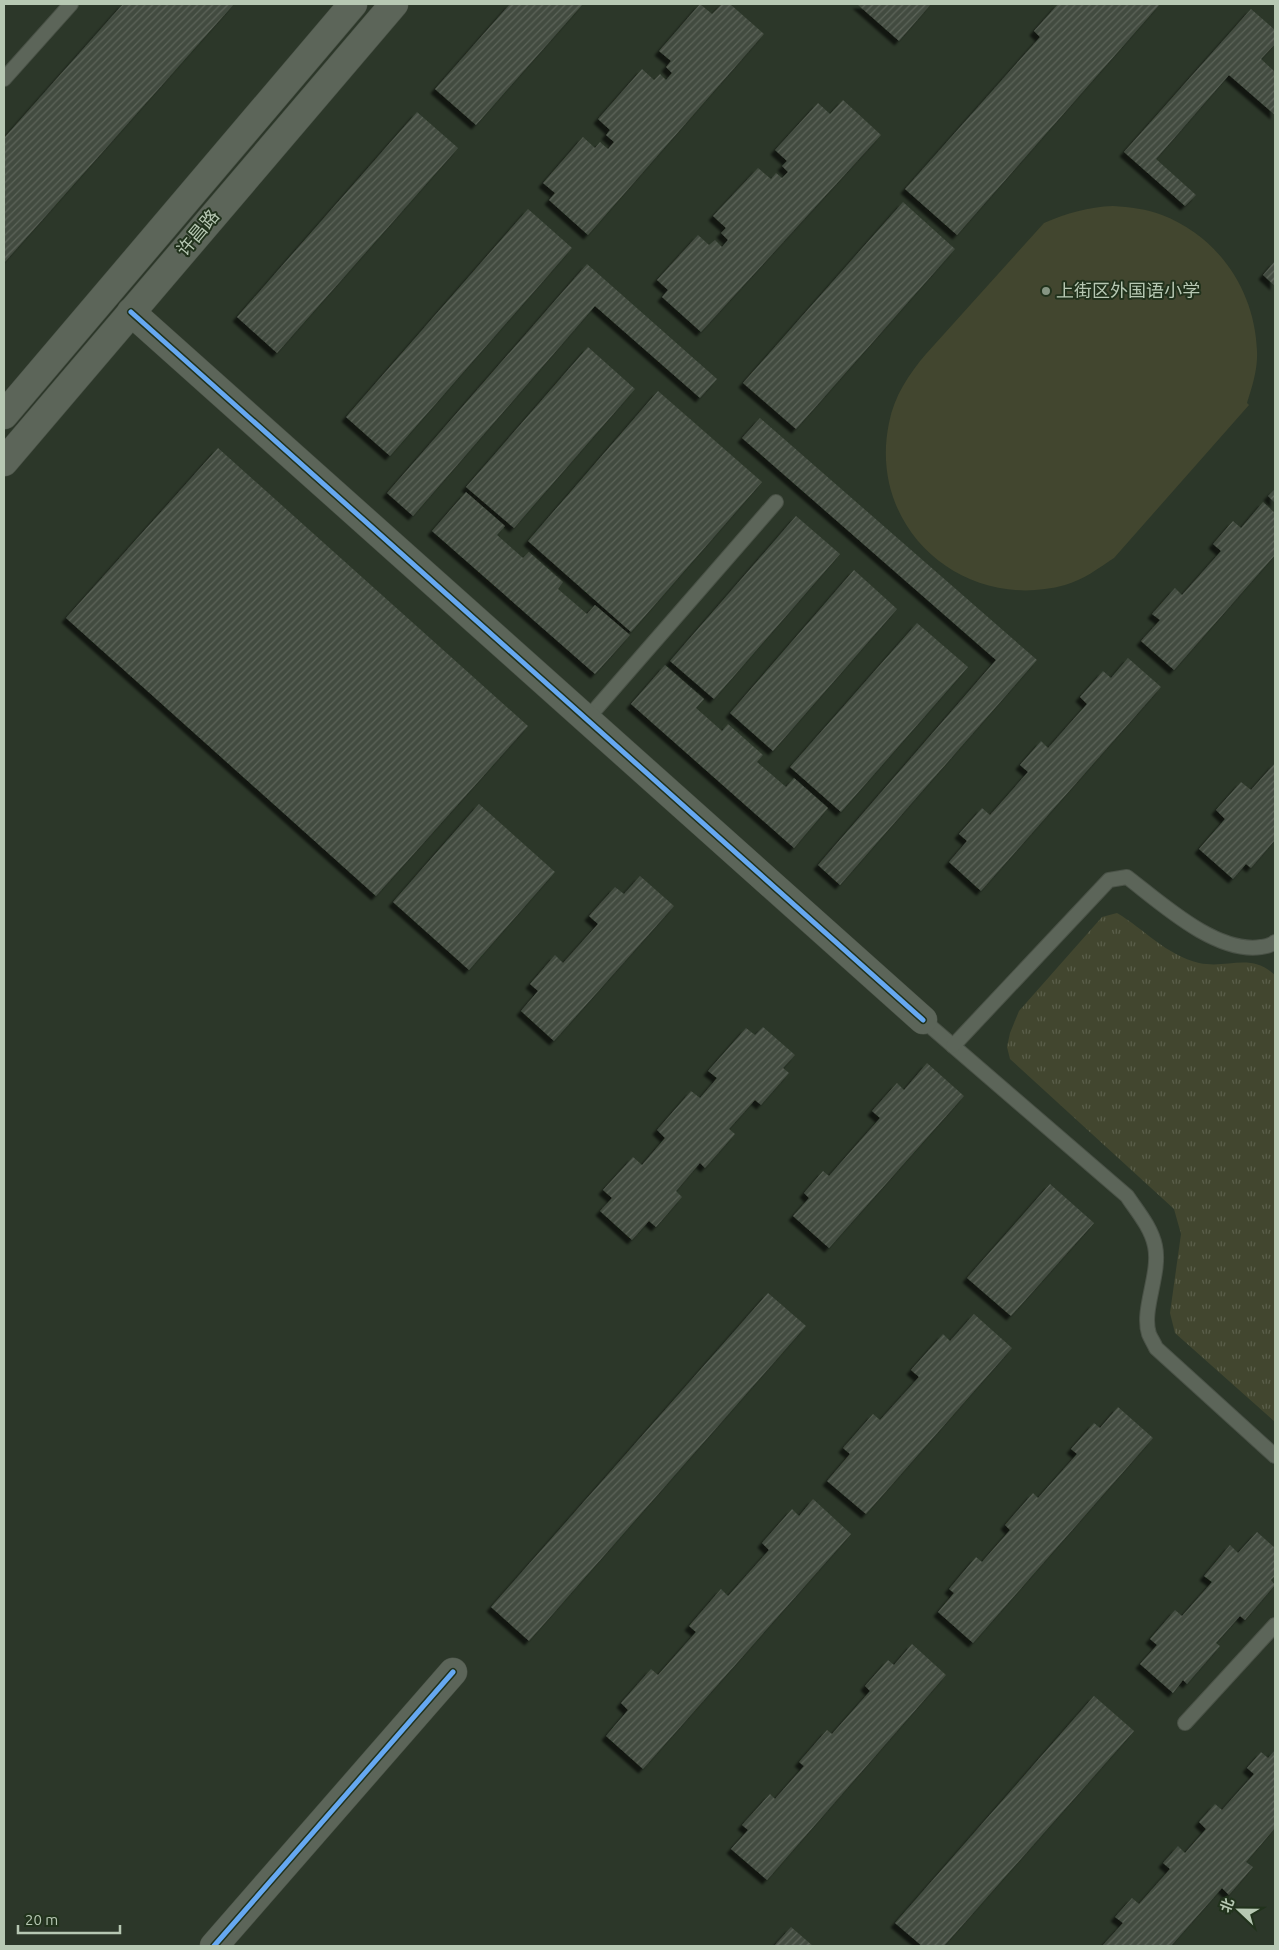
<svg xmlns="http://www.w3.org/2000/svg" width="1279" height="1950" font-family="Ubuntu,'Noto Sans SC',sans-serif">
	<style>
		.grass { fill: url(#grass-tufts) }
		.pitch { fill: #42462f }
		.building { fill: url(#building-hatch); filter: url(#shadow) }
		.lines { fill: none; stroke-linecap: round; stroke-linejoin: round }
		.service-casing { stroke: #4a5247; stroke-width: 16 }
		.minor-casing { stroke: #4a5247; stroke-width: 29 }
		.tertiary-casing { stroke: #4a5247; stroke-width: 29 }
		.service { stroke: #5c6559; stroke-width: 14 }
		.minor { stroke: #5c6559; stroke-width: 28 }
		.tertiary { stroke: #5c6559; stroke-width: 28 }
		.cycleway-casing { stroke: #21321c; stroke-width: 8 }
		.cycleway { stroke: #66a8f1; stroke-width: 5 }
		.poi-dot { fill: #869583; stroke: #21321c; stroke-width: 2 }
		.labels { text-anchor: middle; stroke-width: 4; stroke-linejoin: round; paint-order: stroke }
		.street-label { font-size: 18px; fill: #b7c8b3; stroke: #21321c }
		.poi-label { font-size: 18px; fill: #b7c8b3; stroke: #21321c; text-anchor: start }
	</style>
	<defs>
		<pattern id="grass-tufts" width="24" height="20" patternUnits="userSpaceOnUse" patternTransform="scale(1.25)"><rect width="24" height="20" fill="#42462f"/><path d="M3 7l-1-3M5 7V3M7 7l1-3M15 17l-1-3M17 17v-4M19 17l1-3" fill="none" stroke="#5b5f4b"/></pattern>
		<pattern id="building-hatch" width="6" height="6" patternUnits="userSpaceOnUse" patternTransform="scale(1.25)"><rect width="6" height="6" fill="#434c40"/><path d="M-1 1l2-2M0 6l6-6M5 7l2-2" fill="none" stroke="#5c6459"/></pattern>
		<filter id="shadow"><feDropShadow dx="-4.5" dy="4.5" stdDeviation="1" flood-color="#0009"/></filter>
	</defs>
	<rect width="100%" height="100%" fill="#2c3729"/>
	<path class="grass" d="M1117,913C1144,929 1166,955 1199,963C1229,969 1250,952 1275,975V1422L1175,1333L1170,1313L1181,1234L1174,1209L1010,1059L1007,1047L1010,1033L1019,1011L1102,917Z"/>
	<path class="pitch" d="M1113,206C1130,207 1147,209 1162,215C1219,237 1255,291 1257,351C1258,369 1252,387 1247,403L1249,405L1114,558C1099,568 1083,580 1065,585C963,613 867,528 889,423C894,396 909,374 926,354L1044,223C1067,213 1088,207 1113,206Z"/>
	<g class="building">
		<polygon points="123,4 234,4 4,263 4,138"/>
		<polygon points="510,4 583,4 476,125 435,89"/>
		<polygon points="700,4 712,14 722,4 730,4 764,34 588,235 549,200 555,193 543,183 583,137 595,148 600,142 608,149 614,142 606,135 610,130 598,119 642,69 654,80 660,74 666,80 672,73 666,67 671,61 659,51"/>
		<polygon points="857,4 931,4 899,41"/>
		<polygon points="1058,4 1160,4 957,235 905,189 1040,37 1034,31"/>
		<polygon points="1251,9 1275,30 1275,44 1261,59 1275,72 1275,115 1229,75 1156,159 1196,195 1185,206 1124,152"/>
		<polygon points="843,100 881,135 701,332 662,297 668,290 657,280 698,235 709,245 715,240 722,247 728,240 721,233 726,228 713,216 758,168 771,179 776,173 782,178 788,172 782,166 787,161 775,150 818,103 830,114"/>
		<polygon points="417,112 458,148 277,353 237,317"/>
		<polygon points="903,202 955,249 796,429 743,383"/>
		<polygon points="528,209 572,248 390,456 346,417"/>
		<polygon points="1275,261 1275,286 1263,275"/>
		<polygon points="587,264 717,379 700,398 595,306 413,516 387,493"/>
		<polygon points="588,347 635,389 514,528 466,487"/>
		<polygon points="658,391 762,482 631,632 528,541"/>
		<polygon points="760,418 1037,660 840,885 818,865 996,660 742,438"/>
		<polygon points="218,448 528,726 376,896 66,618"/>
		<polygon points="1275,489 1275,503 1268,496"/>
		<polygon points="466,492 505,526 497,535 523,558 529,552 563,582 558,589 587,614 595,605 630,635 595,674 432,531"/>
		<polygon points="1263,502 1275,513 1275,555 1174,670 1141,641 1160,620 1152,614 1175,588 1182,595 1221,551 1213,544 1233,521 1241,528"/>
		<polygon points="796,516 840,554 714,699 670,661"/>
		<polygon points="854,570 897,609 773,751 730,713"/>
		<polygon points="917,623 968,667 841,812 790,767"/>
		<polygon points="1128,658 1161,687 981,891 949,862 967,841 959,834 982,808 990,815 1028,772 1020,765 1041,741 1048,748 1087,704 1080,697 1103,671 1111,678"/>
		<polygon points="665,665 704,699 696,708 722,731 728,724 763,755 757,762 786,787 794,778 828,808 794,848 631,704"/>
		<polygon points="1275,763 1275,840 1251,868 1246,864 1233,879 1199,849 1225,819 1216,810 1241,782 1251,790"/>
		<polygon points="479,804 555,872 469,970 393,902"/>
		<polygon points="640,876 674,906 554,1041 521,1011 538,991 530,984 555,955 563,963 598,924 589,916 615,887 624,894"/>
		<polygon points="763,1027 795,1055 783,1068 789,1073 761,1105 755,1100 729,1129 735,1134 705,1168 700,1163 676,1191 682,1197 656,1227 649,1221 632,1240 600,1211 612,1198 603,1190 633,1157 642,1165 665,1138 657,1130 691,1091 700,1098 717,1078 708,1071 746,1028 755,1035"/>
		<polygon points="927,1063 964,1096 829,1248 793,1216 809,1198 804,1193 823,1171 829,1176 880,1118 872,1111 897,1083 904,1090"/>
		<polygon points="1050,1184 1094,1223 1011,1316 967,1278"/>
		<polygon points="768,1293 806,1326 529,1641 491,1607"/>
		<polygon points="974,1314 1012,1348 866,1514 827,1481 850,1454 843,1448 873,1414 880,1420 919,1377 911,1370 943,1334 950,1341"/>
		<polygon points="1118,1407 1153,1438 973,1643 938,1612 954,1593 949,1589 976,1557 982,1562 1010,1530 1005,1525 1033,1493 1038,1498 1077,1454 1071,1449 1094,1423 1100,1428"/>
		<polygon points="813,1499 851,1534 643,1769 606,1736 628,1710 621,1703 651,1669 658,1675 696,1632 689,1626 721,1589 728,1596 769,1550 762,1543 792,1509 799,1516"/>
		<polygon points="1257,1532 1275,1548 1275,1576 1271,1580 1275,1585 1245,1620 1240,1616 1216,1643 1220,1646 1187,1684 1183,1680 1173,1693 1140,1664 1157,1645 1150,1639 1175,1610 1182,1616 1212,1582 1204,1576 1230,1545 1238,1553"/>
		<polygon points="912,1644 946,1675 767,1880 731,1849 748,1830 742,1825 770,1794 775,1799 804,1766 799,1762 827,1730 832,1734 870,1691 865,1686 888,1660 894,1665"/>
		<polygon points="1094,1696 1134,1731 944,1946 922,1946 895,1923"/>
		<polygon points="1275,1750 1275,1828 1246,1862 1253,1867 1229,1895 1222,1888 1171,1946 1102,1946 1123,1923 1115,1917 1132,1898 1139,1904 1170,1869 1163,1863 1178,1846 1185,1853 1206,1829 1199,1822 1215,1804 1222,1810 1254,1774 1247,1768 1261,1752 1268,1758"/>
		<polygon points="791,1927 813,1946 774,1946"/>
	</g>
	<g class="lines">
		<g class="service-casing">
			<g id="service">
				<polyline points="4,79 71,4"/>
				<polyline points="587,719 776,502"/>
				<path d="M923,1020L1127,1196C1137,1211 1151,1227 1155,1246C1161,1273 1141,1310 1149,1334C1151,1339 1154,1343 1156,1348L1275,1456"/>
				<path d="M953,1046L1109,880L1127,877C1161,903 1216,954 1261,947C1267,946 1271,946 1275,942"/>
				<polyline points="1185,1723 1275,1625"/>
			</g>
		</g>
		<g class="minor-casing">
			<g id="minor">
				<polyline points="131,312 923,1020"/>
				<polyline points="214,1946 453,1672"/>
			</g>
		</g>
		<g class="tertiary-casing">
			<g id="tertiary">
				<polyline points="4,415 353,4"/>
				<polyline points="4,462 394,4"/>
			</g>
		</g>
		<use href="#service" class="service"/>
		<use href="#minor" class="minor"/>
		<use href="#tertiary" class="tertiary"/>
		<g class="cycleway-casing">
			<g id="cycleway">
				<polyline points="131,312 923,1020"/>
				<polyline points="214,1946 453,1672"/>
			</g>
		</g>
		<use href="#cycleway" class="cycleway"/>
	</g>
	<circle class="poi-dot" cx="1046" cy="291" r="5"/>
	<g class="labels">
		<g class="street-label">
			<text transform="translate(198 233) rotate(-50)" y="6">许昌路</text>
		</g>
		<g class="poi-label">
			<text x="1056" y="297">上街区外国语小学</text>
		</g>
	</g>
	<rect width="1279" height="1950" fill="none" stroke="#b7c8b3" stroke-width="10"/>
	<g transform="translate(1239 1910) rotate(292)" stroke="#21321c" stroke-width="4" paint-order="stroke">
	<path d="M0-4L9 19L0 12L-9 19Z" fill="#b7c8b3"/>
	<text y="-8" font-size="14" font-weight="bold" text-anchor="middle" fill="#b7c8b3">北</text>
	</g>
	<path d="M18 1925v8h102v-8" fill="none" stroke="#b7c8b3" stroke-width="2.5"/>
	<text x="25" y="1925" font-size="15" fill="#b7c8b3" stroke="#21321c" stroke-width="4" paint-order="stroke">20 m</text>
</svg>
